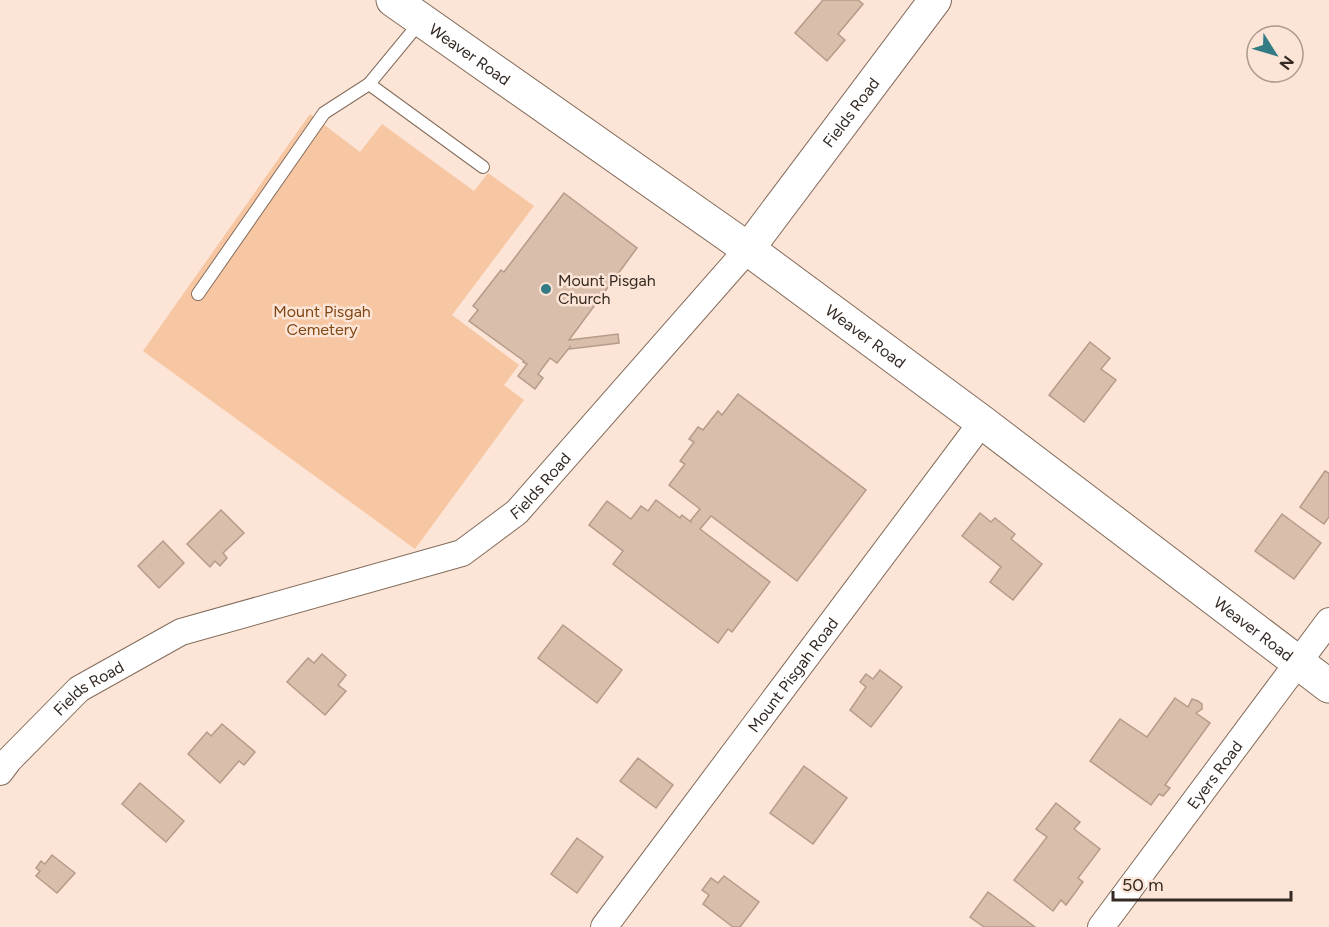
<svg xmlns="http://www.w3.org/2000/svg" width="1329" height="927" font-family="Figtree,sans-serif">
	<style>
		.green { fill: #f7c7a4 }
		.building { fill: #d8beab; stroke: #b59b89; stroke-width: 1.5 }
		.lines { fill: none; stroke-linecap: round; stroke-linejoin: round }
		.service-casing { stroke: #846c5b; stroke-width: 14 }
		.minor-casing { stroke: #846c5b; stroke-width: 28 }
		.tertiary-casing { stroke: #846c5b; stroke-width: 34 }
		.secondary-casing { stroke: #846c5b; stroke-width: 35 }
		.service { stroke: #fff; stroke-width: 12 }
		.minor { stroke: #fff; stroke-width: 26 }
		.tertiary { stroke: #fff; stroke-width: 32 }
		.secondary { stroke: #fff; stroke-width: 33 }
		.poi-dot { fill: #347c85; stroke: #fce5d6; stroke-width: 2 }
		.labels { text-anchor: middle; stroke-width: 5; stroke-linejoin: round; paint-order: stroke }
		.street-label { font-size: 16px; fill: #352a23; stroke: #fce5d6 }
		.poi-label { font-size: 16px; fill: #352a23; stroke: #fce5d6; text-anchor: start }
		.park-label { font-size: 16px; fill: #814714; stroke: #fce5d6 }
	</style>
	<rect width="100%" height="100%" fill="#fce5d6"/>
	<polygon class="green" points="310,114 360,152 382,124 474,191 488,173 534,206 452,315 519,365 504,385 524,400 415,549 143,351"/>
	<g class="building">
		<polygon points="823,0 858,0 863,4 838,34 845,40 827,61 795,33"/>
		<polygon points="564,193 637,248 569,340 618,334 619,343 570,349 570,347 557,363 550,358 538,374 543,378 535,389 518,376 527,364 523,362 524,361 469,321 478,310 473,306 501,270 504,272"/>
		<polygon points="1090,342 1110,358 1101,369 1116,380 1084,422 1049,395"/>
		<polygon points="738,394 866,490 797,581 711,516 700,529 770,582 732,632 728,629 718,643 613,564 623,551 589,525 607,501 631,519 641,506 648,511 656,500 680,518 682,515 691,522 691,520 700,509 669,485 685,464 680,461 694,442 689,439 698,427 703,430 718,411 722,415"/>
		<polygon points="1325,471 1329,473 1329,517 1324,524 1300,507"/>
		<polygon points="221,510 244,533 223,553 227,558 220,566 215,561 210,567 187,544"/>
		<polygon points="980,513 991,522 995,518 1015,534 1011,539 1042,564 1013,600 990,582 1001,567 962,536"/>
		<polygon points="1282,514 1321,543 1294,579 1255,551"/>
		<polygon points="163,541 184,563 159,588 138,566"/>
		<polygon points="563,625 622,670 597,703 538,658"/>
		<polygon points="322,654 346,675 338,685 346,691 325,715 287,682 308,658 314,663"/>
		<polygon points="880,670 902,687 871,727 850,710 866,687 860,682 866,674 873,679"/>
		<polygon points="1175,698 1188,707 1192,699 1198,701 1202,704 1202,709 1196,713 1210,723 1165,785 1170,788 1163,796 1159,794 1151,805 1090,761 1120,719 1147,737"/>
		<polygon points="222,724 255,752 244,765 239,761 220,783 188,754 207,732 211,736"/>
		<polygon points="638,758 673,785 656,808 620,781"/>
		<polygon points="804,766 847,798 813,844 770,813"/>
		<polygon points="140,783 184,821 166,842 122,804"/>
		<polygon points="1056,803 1080,822 1074,829 1100,849 1078,878 1083,882 1066,905 1061,900 1053,911 1014,880 1047,837 1036,829"/>
		<polygon points="577,838 603,857 577,893 551,874"/>
		<polygon points="52,855 75,873 57,893 36,876 40,871 36,868 41,861 45,864"/>
		<polygon points="724,876 759,902 740,927 733,927 703,904 709,895 702,890 711,878 718,883"/>
		<polygon points="988,892 1035,927 984,927 970,917"/>
	</g>
	<g class="lines">
		<g class="service-casing">
			<g id="service">
				<polyline points="421,21 369,84 483,167"/>
				<polyline points="198,294 324,113 369,84"/>
			</g>
		</g>
		<g class="minor-casing">
			<g id="minor">
				<path id="s1" d="M0,772L9,760L79,689L181,632L462,553L517,512L748,249"/>
				<path id="s2" d="M604,927L982,422"/>
				<path id="s3" d="M1101,927L1329,621"/>
			</g>
		</g>
		<g class="tertiary-casing">
			<g id="tertiary">
				<path id="s4" d="M748,249L935,0"/>
			</g>
		</g>
		<g class="secondary-casing">
			<g id="secondary">
				<path id="s5" d="M393,0L748,249L982,422L1329,686"/>
			</g>
		</g>
		<use href="#service" class="service"/>
		<use href="#minor" class="minor"/>
		<use href="#tertiary" class="tertiary"/>
		<use href="#secondary" class="secondary"/>
	</g>
	<circle class="poi-dot" cx="546" cy="289" r="6"/>
	<g class="labels">
		<g class="street-label">
			<text dy="6" stroke="none"><textPath href="#s5" startOffset="94">Weaver Road</textPath></text>
			<text dy="6" stroke="none"><textPath href="#s4" startOffset="171">Fields Road</textPath></text>
			<text dy="6" stroke="none"><textPath href="#s5" startOffset="580">Weaver Road</textPath></text>
			<text dy="6" stroke="none"><textPath href="#s1" startOffset="627">Fields Road</textPath></text>
			<text dy="6" stroke="none"><textPath href="#s5" startOffset="1066">Weaver Road</textPath></text>
			<text dy="6" stroke="none"><textPath href="#s2" startOffset="315">Mount Pisgah Road</textPath></text>
			<text dy="6" stroke="none"><textPath href="#s1" startOffset="123">Fields Road</textPath></text>
			<text dy="6" stroke="none"><textPath href="#s3" startOffset="190">Eyers Road</textPath></text>
		</g>
		<g class="poi-label">
			<text x="558" y="286">Mount Pisgah<tspan x="558" dy="18">Church</tspan></text>
		</g>
		<g class="park-label">
			<text x="322" y="317">Mount Pisgah<tspan x="322" dy="18">Cemetery</tspan></text>
		</g>
	</g>
	<g transform="translate(1275 54) rotate(127)"><circle r="28" fill="#fce5d6" stroke="#ac9a8e" stroke-width="1.5"/>
	<path d="M0-4.5L10 22L0 15L-10 22Z" fill="#347c85"/>
	<text y="-9" font-size="16" font-weight="bold" text-anchor="middle" fill="#352a23">N</text>
	</g>
	<path d="M1113 891v9h178v-9" fill="none" stroke="#352a23" stroke-width="3"/>
	<text x="1122" y="891" font-size="18" fill="#352a23" stroke="#fce5d6" stroke-width="4.5" paint-order="stroke">50 m</text>
</svg>
